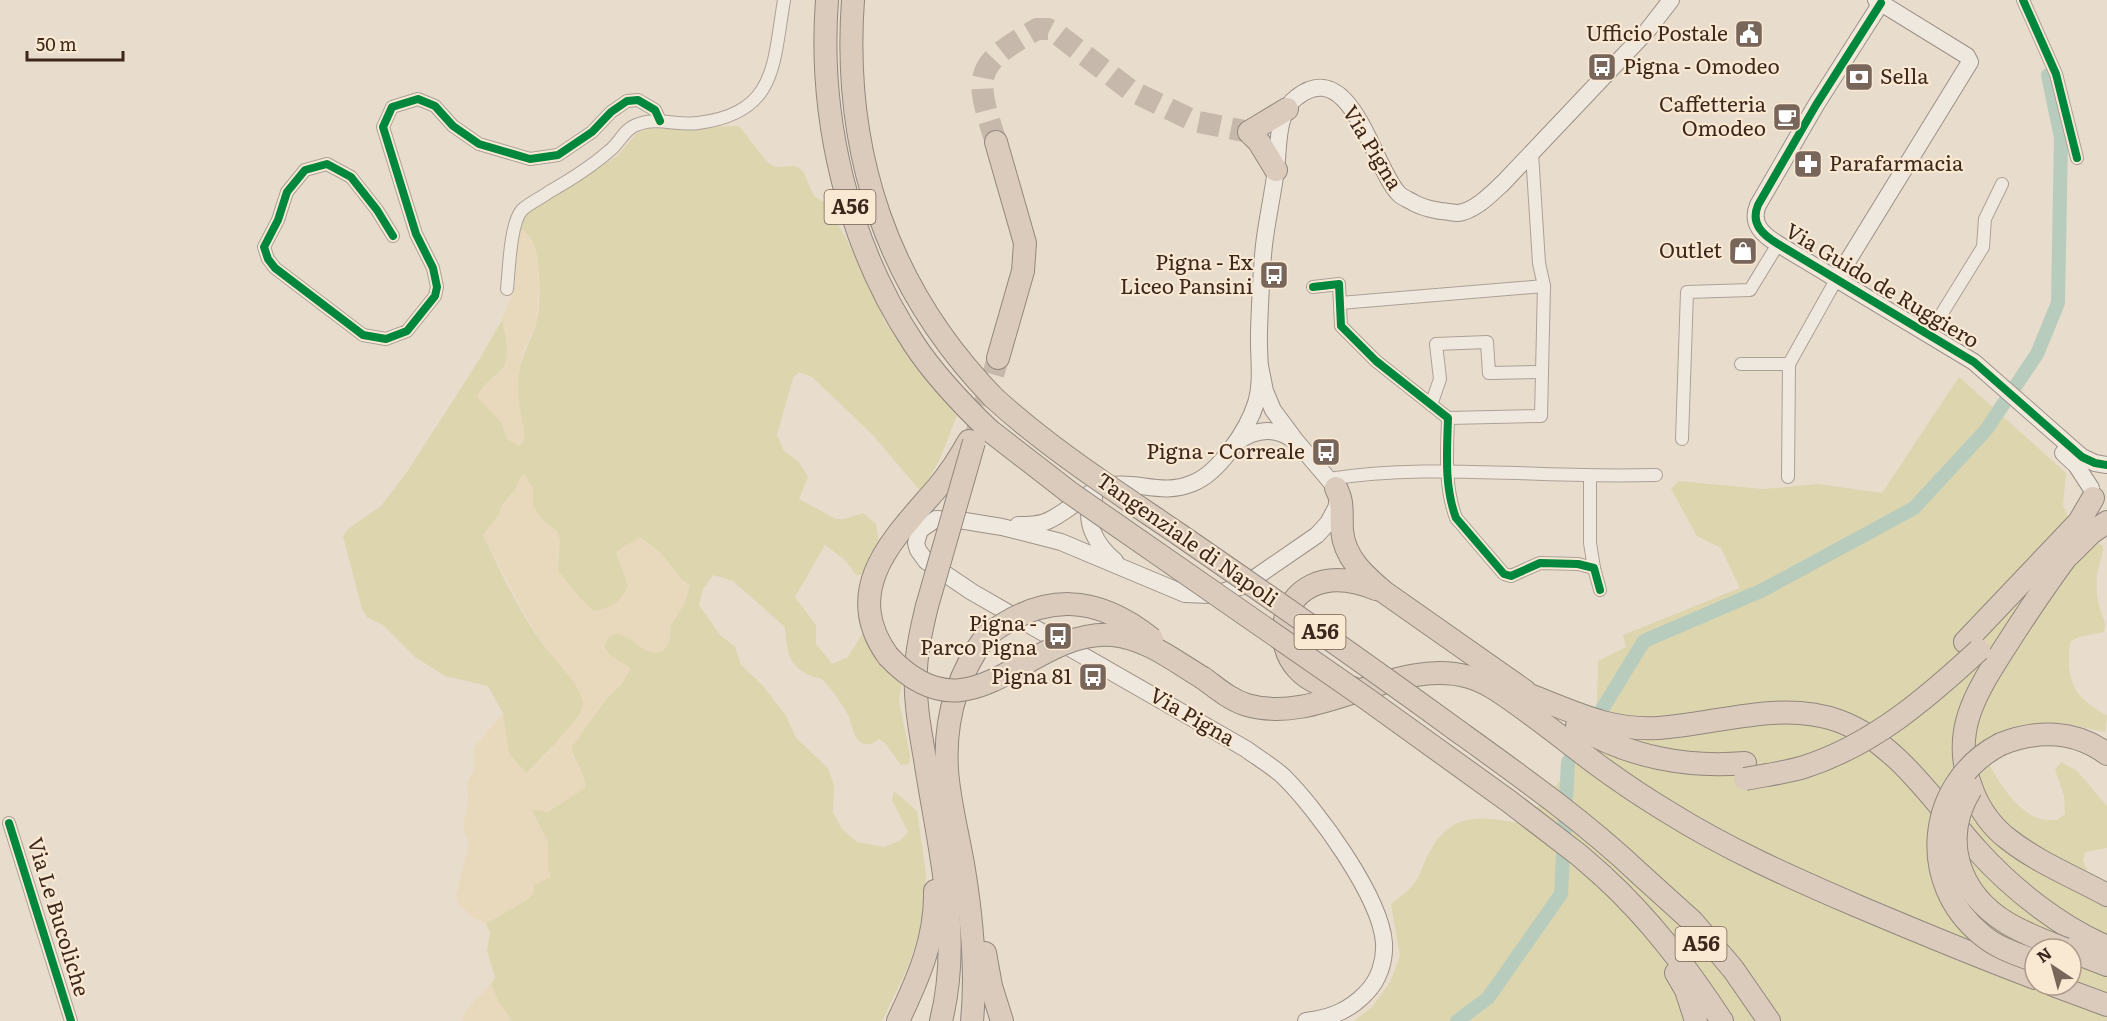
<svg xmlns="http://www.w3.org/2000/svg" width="2107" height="1021" font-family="Literata,serif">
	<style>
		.farmland { fill: #e9d9bc }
		.green { fill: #dcd5ae; fill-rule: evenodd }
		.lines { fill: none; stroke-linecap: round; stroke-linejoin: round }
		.canal { stroke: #b8ccbe; stroke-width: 14 }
		.highway-tunnel { stroke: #c6b8aa; stroke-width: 22; stroke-dasharray: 22 11; stroke-linecap: butt }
		.street-casing { stroke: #ada196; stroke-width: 14 }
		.secondary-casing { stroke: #9d9186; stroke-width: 18 }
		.highway-casing { stroke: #92877d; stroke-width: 24 }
		.street { stroke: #efe8df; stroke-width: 12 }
		.secondary { stroke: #efe8df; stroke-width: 16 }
		.highway { stroke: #dbcbbd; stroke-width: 22 }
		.highway-bridge-casing { stroke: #92877d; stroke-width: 24; stroke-linecap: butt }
		.highway-bridge { stroke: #dbcbbd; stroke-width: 22 }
		.cycleway-casing { stroke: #f9e8d2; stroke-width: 11 }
		.cycleway { stroke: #00873e; stroke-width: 8 }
		.labels { text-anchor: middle; stroke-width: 4.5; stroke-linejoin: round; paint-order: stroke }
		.shield { fill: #f9e8d2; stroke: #756153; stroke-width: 1.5 }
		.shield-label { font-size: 20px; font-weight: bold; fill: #3d271c }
		.poi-label { font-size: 21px; fill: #3d271c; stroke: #f9e8d2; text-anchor: end }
		.street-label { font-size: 21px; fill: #3d271c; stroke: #f9e8d2 }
	</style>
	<rect width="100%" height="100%" fill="#e8dccd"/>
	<g class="farmland">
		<polygon points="518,226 533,240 539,271 537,322 522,354 518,380 525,439 519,446 507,439 501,422 477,397 481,388 502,371 508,345 502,320 515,286"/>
		<polygon points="523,472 533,487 533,505 542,520 557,531 560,540 560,550 557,561 628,586 616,552 640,537 661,553 683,581 690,585 685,603 671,625 669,643 664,650 656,653 646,651 632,640 614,659 631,668 621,685 608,697 572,756 586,779 585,789 548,812 532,810 548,841 548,868 551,877 527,900 486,924 471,916 458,903 456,895 469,844 463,827 468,801 467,783 475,767 473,749 503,713 509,753 526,773 545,756 578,714 583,706 525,615 483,535 499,514 502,505 514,491"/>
		<polygon points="491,984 499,1002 512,1021 462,1021 466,1010"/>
	</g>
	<g class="green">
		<path d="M739,126L768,163L776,167L795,166L803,171L814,196L827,204L861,266L885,322L918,371L957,415L939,461L921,492L873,435L812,377L799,372L793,378L777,435L784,451L799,462L808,477L799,499L836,519H845L863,513L876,524L879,542L869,556L865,574L856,575L845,560L825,545L795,597L816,625V644L832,664L848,657L862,634L902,683L899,700L910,755L909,764L901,765L885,743L879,739C873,743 869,746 862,743C852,738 852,720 846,711C841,703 828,683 820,678C817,677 814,678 811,676C787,665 787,651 785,627L733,581L713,575L703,589L699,605L720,635L735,647L741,665L762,685L785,714L796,738L828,768L834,785L833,812L842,829L857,842L884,847L901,840L908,832L892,800L894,791L917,811L926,874L923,921L908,967L882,1021H512L499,1002L491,984L495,977L487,951L490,932L486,924L527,900L534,893V885L551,877L548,868V841L531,809L548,812L585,788C587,773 573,763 572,747L608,697L621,685L631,668C620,662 610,658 604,646L609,637L616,633L632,640L646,651L656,653L664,650L669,643L671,625L685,603L690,585L683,581L661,553L640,537L616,552L628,586C622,601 610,609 594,611L580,598L558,571L560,540L557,531L542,520L533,505V488L523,473L514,491L502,505L499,514L483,535C502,575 521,617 549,652C558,663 585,691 583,706C580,719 537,763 526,773L509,753L503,713L488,686L445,676L415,657L383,625L367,617L362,609L343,536L348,529L381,506L407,472L479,360L502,320C506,339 514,361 496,375C488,382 481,387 477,397L501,422L507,439L519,446L525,439C522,418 516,395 519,374C521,355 532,340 537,321C541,305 541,252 531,239C528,234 522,230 518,226L526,211L616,157L637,133L649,129Z"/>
		<path d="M1959,377L2066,473L2063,505L2070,522L2103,546C2103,555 2100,561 2098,570C2095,580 2097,599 2100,609C2103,619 2107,622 2104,632L2079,637L2071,641C2068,650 2069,656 2069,665C2072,695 2083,700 2107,716L2105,732L2061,723L2003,733L1981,748C1993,772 2010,807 2038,818C2043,820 2051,820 2057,820L2065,814L2064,795L2055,770L2061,762L2077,771L2107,806V848L2085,852L2083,861L2087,869L2088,894L2107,905V1021H1354L1373,1006L1390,982L1400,956L1391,904C1398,898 1406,893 1412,886C1420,878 1423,863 1429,853C1452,811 1481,816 1522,824L1576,763L1597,706L1598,661L1626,647L1623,635L1740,588L1721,548L1697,536L1671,489L1678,481L1763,489L1818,484L1882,493ZM2035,949H2071V985H2035Z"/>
	</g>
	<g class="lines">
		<g class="canal">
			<polyline points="1593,724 1644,641 1763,590 1914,508 1986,430 2037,354 2058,303 2061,138 2048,75"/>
			<polyline points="1457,1021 1488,998 1561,894 1568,762 1579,745"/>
		</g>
		<g class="highway-tunnel">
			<path d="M996,142C974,75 973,65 1037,29H1048L1056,33L1130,90L1194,121L1249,132"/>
			<polyline points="975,438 998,358"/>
		</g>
		<g class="street-casing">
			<g id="street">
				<polyline points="2023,0 2056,74 2077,158"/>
				<polyline points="393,236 377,210 351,177 327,164 305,170 287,192 278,220 264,247 268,259 275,268 363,335 386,339 407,331 435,296 437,287 433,268 416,234 383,127 392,107 418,99 435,106 453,126 479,144 530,159 558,155 592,132 611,112 627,101 638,100 655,110 660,121"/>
				<path d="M1313,287L1339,284L1341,326L1376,361L1448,418C1447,452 1444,486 1456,518L1504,574L1511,576L1540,563L1578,564L1594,568L1600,590"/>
				<path d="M507,289C509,271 510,223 522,210C529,203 541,198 549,192C570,180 591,167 609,151C620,143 624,128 639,124C658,117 679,126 698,123C777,113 773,65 784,0"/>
				<polyline points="1340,303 1544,286"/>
				<polyline points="1928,336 1983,247 1985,219 2002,184"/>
				<polyline points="1741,364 1789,364"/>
				<polyline points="1431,405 1440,379 1436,344 1487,342 1489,373 1542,372"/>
				<polyline points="1448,418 1541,416 1544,286 1539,263 1532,153"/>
				<polyline points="1682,439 1687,292 1750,290 1778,244"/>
				<polyline points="1590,476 1590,543 1594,568"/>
				<polyline points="1788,477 1789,364 1836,280"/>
				<path d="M1329,479C1391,469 1455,471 1518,473C1564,475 1610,476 1656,475"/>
				<polyline points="9,823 71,1021"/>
			</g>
		</g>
		<g class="secondary-casing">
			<g id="secondary">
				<path d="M1881,3L1816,105L1758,205C1750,224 1763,235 1778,244L1974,362L2082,457L2095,463L2107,465"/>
				<polyline points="1836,280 1970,62 1967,56 1876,0"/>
				<path d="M1260,366L1265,391L1273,410L1296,441L1336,488L1338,500L1336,508L1328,523L1317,535L1243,586L1211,595L1185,594L1061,542L1002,527L965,521L936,519L920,530L916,543L918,550L926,561L972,592L1246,749C1258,758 1272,766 1283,776C1316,808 1381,897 1384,943C1385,961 1379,980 1366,993C1349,1011 1330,1018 1306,1021"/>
				<path d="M1236,443C1254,429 1274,427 1292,439"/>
				<polyline points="2063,453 2076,465 2091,488"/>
				<path d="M1094,498C1081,520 1097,546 1115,561"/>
				<path d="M1018,525C1027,525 1036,525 1045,522C1069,513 1086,489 1112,485C1139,481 1163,496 1193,483C1219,473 1248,429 1256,403C1263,380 1258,355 1259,331C1260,303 1261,273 1264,245C1267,219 1273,194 1276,169C1279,147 1276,112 1297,97C1352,55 1373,168 1399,194C1403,198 1410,200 1414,203C1423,208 1430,209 1440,211C1446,211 1453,213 1458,213C1475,211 1491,194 1503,183L1647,31L1671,0"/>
			</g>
		</g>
		<g class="highway-casing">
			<g id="highway">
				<path d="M827,0C818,118 848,245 914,344C935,376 962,404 989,430"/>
				<path d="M853,0C842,152 887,288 994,398"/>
				<polyline points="996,142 1025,243 1023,271 998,358"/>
				<polyline points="1276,170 1259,142 1249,132 1287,109"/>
				<path d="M1336,488C1344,503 1341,514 1342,530C1344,558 1365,576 1384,592L1525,691"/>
				<polyline points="2069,555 2091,533 2107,522"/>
				<path d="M2065,559C2045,586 2027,613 2009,641C1977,691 1948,732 1973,792C1980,810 1993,828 2008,839C2037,862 2074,877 2107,895"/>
				<path d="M927,606C922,626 917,647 916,669C914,699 920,730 925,759C938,846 963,934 941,1021"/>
				<polyline points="1965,642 2079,522 2093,498"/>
				<path d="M888,656C839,588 896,536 938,487C950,473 960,457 969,441"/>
				<path d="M1203,678C1217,688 1230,700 1247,705C1320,726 1395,656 1469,677C1489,683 1504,695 1521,707C1546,725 1570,744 1595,763C1618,780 1643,797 1668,812C1727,849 1790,877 1855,905C1914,930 1974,955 2035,978"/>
				<path d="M1353,688C1249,694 1266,543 1376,589"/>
				<path d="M1532,696C1576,713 1610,731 1659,728C1717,724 1781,700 1839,721C1897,742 1937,806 1977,850C2012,889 2059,926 2107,947"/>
				<path d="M1577,726C1628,757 1687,768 1745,763"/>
				<path d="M2001,744C2037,730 2075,730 2107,754"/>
				<polyline points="1641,875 1693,922 1733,969 1769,1021"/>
				<path d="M1603,876C1650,919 1687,968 1722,1021"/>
				<polyline points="2071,951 2107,965"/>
				<polyline points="985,953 991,986 1002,1021"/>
				<polyline points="1676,973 1686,990 1696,1021"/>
				<polyline points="2053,985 2107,1005"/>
				<path d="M898,1021C918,979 936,939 935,891"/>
				<path d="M972,1021C977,971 972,919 964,870C959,838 949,802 947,770C944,721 957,675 986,636"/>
			</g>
		</g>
		<use href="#street" class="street"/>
		<use href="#secondary" class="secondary"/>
		<use href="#highway" class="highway"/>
		<g class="highway-bridge-casing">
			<g id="highway-bridge">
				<path d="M994,398C1050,449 1114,490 1177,533C1270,597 1363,662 1455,729C1519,775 1584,821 1641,875"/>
				<polyline points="989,430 1069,492 1367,699 1510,802 1579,855 1603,876"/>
				<polyline points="927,606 974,442"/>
				<path d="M986,636C1044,592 1096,594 1152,639"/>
				<path d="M888,656C973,747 1027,628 1113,635C1146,638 1176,662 1203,678"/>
				<path d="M2001,744C1927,782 1916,882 1982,935C1997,948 2017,954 2035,961"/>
				<path d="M1745,779C1765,775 1784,773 1804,767C1873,745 1927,698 1979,650"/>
				<path d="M1971,789C1940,839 1958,893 2007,923C2025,934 2045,941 2065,949"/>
			</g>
		</g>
		<use href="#highway-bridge" class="highway-bridge"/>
		<g class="cycleway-casing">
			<g id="cycleway">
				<polyline points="2023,0 2056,74 2077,158"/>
				<path d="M1881,3L1816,105L1758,205C1750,224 1763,235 1778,244L1974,362L2082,457L2095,463L2107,465"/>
				<polyline points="393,236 377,210 351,177 327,164 305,170 287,192 278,220 264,247 268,259 275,268 363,335 386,339 407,331 435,296 437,287 433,268 416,234 383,127 392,107 418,99 435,106 453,126 479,144 530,159 558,155 592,132 611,112 627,101 638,100 655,110 660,121"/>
				<path d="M1313,287L1339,284L1341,326L1376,361L1448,418C1447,452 1444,486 1456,518L1504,574L1511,576L1540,563L1578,564L1594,568L1600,590"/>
				<polyline points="9,823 71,1021"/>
			</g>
		</g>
		<use href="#cycleway" class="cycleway"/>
	</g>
	<defs>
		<g id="civic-square" transform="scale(1.5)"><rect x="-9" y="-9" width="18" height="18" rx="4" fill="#79665a" stroke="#f9e8d2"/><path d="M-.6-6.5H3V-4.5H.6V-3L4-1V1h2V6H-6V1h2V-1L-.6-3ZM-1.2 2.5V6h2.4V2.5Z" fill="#fff"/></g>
		<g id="bus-square" transform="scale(1.5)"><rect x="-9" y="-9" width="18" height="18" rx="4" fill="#79665a" stroke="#f9e8d2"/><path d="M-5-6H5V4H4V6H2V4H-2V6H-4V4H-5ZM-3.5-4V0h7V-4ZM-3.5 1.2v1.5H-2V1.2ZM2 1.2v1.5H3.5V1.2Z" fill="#fff"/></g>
		<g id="bank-square" transform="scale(1.5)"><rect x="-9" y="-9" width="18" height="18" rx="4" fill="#79665a" stroke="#f9e8d2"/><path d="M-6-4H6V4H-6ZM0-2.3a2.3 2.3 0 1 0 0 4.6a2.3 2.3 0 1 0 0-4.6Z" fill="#fff"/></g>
		<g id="cafe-square" transform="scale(1.5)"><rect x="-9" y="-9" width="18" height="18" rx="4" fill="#79665a" stroke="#f9e8d2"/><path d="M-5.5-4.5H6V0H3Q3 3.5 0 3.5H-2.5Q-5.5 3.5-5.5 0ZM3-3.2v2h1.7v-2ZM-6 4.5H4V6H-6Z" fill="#fff"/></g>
		<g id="pharmacy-square" transform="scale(1.5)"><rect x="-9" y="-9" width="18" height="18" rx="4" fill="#79665a" stroke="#f9e8d2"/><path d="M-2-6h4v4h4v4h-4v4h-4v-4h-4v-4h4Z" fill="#fff"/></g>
		<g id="shop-square" transform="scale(1.5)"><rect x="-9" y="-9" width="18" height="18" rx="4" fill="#79665a" stroke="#f9e8d2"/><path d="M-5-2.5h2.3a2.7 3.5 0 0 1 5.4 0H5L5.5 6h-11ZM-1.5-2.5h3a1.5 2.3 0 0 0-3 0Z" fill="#fff"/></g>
	</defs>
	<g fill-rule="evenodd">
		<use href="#civic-square" x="1749" y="34"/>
		<use href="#bus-square" x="1602" y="67"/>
		<use href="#bank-square" x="1859" y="77"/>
		<use href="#cafe-square" x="1787" y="117"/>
		<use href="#pharmacy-square" x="1808" y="164"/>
		<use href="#shop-square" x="1743" y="251"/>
		<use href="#bus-square" x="1274" y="275"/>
		<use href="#bus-square" x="1326" y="452"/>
		<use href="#bus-square" x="1058" y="636"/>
		<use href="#bus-square" x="1093" y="677"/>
	</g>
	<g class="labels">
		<g class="shield">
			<rect x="824.5" y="190" width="51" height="34" rx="4.5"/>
			<rect x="1294.5" y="615" width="51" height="34" rx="4.5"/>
			<rect x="1675.5" y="927" width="51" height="34" rx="4.5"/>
		</g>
		<g class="shield-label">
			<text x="850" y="214">A56</text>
			<text x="1320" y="639">A56</text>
			<text x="1701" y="951">A56</text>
		</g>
		<g class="poi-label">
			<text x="1728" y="41">Ufficio Postale</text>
			<text x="1623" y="74" text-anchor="start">Pigna - Omodeo</text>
			<text x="1880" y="84" text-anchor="start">Sella</text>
			<text x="1766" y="112">Caffetteria<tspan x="1766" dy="24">Omodeo</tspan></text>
			<text x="1829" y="171" text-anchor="start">Parafarmacia</text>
			<text x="1722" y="258">Outlet</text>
			<text x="1253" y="270">Pigna - Ex<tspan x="1253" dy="24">Liceo Pansini</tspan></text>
			<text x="1305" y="459">Pigna - Correale</text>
			<text x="1037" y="631">Pigna -<tspan x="1037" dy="24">Parco Pigna</tspan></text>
			<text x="1072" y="684">Pigna 81</text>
		</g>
		<g class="street-label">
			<text transform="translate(1372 148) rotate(59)" y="7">Via Pigna</text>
			<text transform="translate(1882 286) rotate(31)" y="7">Via Guido de Ruggiero</text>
			<text transform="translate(1187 540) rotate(35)" y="7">Tangenziale di Napoli</text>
			<text transform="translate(1192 717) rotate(30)" y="7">Via Pigna</text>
			<text transform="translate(58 917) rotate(73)" y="7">Via Le Bucoliche</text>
		</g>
	</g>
	<g transform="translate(2053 967) rotate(324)"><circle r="28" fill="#f9e8d2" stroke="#ae9b89" stroke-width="1.5"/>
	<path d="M0-4.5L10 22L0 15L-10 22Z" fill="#79665a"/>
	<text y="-9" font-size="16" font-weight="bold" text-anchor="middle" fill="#3d271c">N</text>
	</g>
	<path d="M27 51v9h96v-9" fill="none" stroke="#3d271c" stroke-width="3"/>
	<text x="36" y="51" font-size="18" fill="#3d271c" stroke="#f9e8d2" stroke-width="4.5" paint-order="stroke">50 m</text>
</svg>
